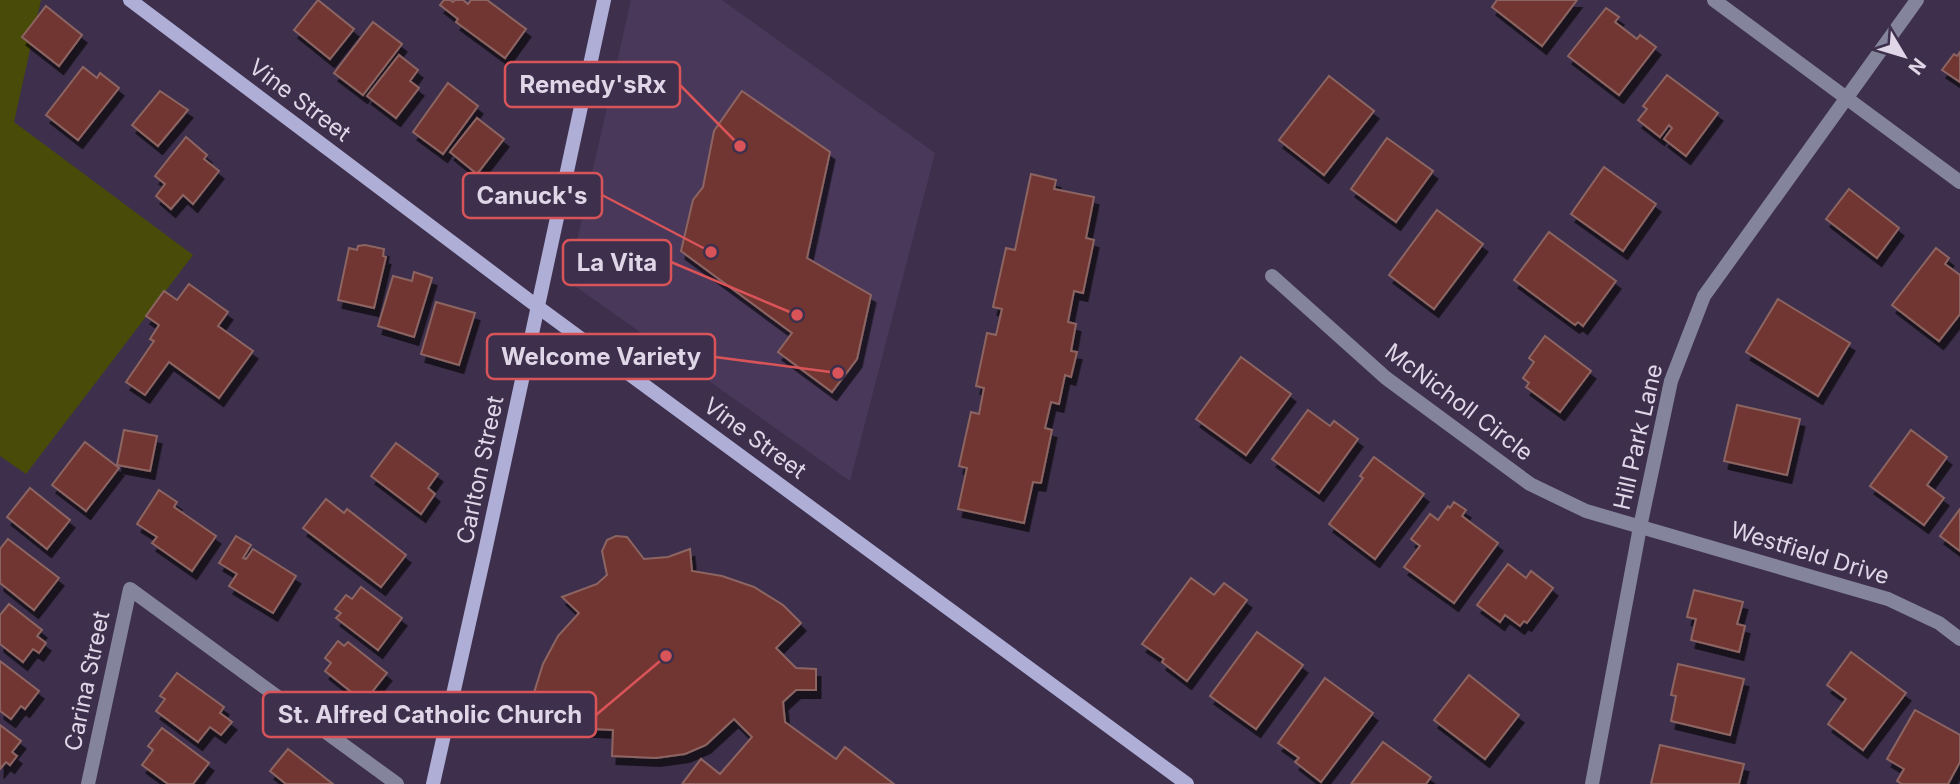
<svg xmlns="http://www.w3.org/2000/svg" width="1960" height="784" font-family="Inter,sans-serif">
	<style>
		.built { fill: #49385a }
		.green { fill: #494b08 }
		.building { fill: #713532; stroke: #8c6562; stroke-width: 2; filter: url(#shadow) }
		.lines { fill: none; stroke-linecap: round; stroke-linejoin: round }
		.street { stroke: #84849d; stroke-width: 14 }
		.secondary { stroke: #aeaed7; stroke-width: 14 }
		.labels { text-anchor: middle; stroke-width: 7; stroke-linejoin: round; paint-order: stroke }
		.street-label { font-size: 23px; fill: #dfd7e8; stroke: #3e304c }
		.leader { fill: none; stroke: #d85458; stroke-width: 2.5 }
		.callout-dot { fill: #d85458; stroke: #3e304c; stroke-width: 2.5 }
		.callout { fill: #3e304c; stroke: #d85458; stroke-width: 2.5 }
		.callout-label { font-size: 24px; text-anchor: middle; font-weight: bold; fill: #dfd7e8 }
	</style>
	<defs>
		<filter id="shadow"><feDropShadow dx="4.5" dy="8" stdDeviation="0" flood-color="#0009"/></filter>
	</defs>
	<rect width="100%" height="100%" fill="#3e304c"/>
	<polygon class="built" points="631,0 722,0 935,153 850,481 568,281"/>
	<polygon class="green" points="0,0 41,0 14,122 193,255 26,474 0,456"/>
	<g class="building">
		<polygon points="318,0 354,29 330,59 294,30"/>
		<polygon points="444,0 450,0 453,2 455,0 463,0 468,4 471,0 487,0 526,29 505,58 456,22 458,19 440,5"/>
		<polygon points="1497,0 1577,0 1542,46 1492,7"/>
		<polygon points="46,6 82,35 59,66 22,37"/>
		<polygon points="1606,8 1619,17 1615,22 1637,39 1640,35 1656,47 1619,95 1568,56"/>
		<polygon points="373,22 402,44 363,95 334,73"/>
		<polygon points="1960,52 1960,82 1942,70 1954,54 1957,56"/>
		<polygon points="399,55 418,70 410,81 419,88 396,118 367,96"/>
		<polygon points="83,67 97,78 100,73 119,88 78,140 46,115"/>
		<polygon points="1667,75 1718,113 1686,156 1664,139 1672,128 1669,125 1660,137 1638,120 1647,109 1643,106"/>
		<polygon points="1329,76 1374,111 1324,175 1279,140"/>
		<polygon points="448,83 478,106 443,154 413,132"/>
		<polygon points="160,91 188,110 158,146 132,125"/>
		<polygon points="742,91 830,152 807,258 871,295 857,359 832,392 778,352 792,333 681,251 693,200 703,187 714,131"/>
		<polygon points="477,118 504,139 477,174 450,152"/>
		<polygon points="186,137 207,155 204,159 219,171 193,204 183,195 171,209 156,196 165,184 155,176"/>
		<polygon points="1387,138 1433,171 1396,222 1351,189"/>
		<polygon points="1604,167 1656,204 1623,251 1571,214"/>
		<polygon points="1031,174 1056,180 1054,189 1094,197 1086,238 1094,240 1083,293 1074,291 1068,322 1076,324 1071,351 1077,352 1071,377 1065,375 1059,404 1051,402 1045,428 1052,430 1041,483 1033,482 1024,523 958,509 967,468 959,466 971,412 979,414 984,388 976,386 987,333 996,335 1002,309 993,307 1006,248 1015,250"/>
		<polygon points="1849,189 1899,228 1877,258 1826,219"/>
		<polygon points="1437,210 1483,244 1434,309 1389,275"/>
		<polygon points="1549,232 1616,281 1583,326 1578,322 1575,325 1514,280"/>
		<polygon points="365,245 384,249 383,256 386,257 374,308 338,300 349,248 357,250 358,246"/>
		<polygon points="1936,248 1949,258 1945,264 1960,275 1960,314 1939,341 1892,305"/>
		<polygon points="414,272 432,278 414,337 378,326 393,276 412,281"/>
		<polygon points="189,284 228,312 218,326 253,351 219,398 169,362 145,395 126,382 154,341 150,339 159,325 146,316 164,291 177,300"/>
		<polygon points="1778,299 1850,343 1818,396 1746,352"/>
		<polygon points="436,302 475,313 459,365 421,354"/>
		<polygon points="1545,336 1591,371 1560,412 1526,387 1529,383 1523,378 1534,362 1529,358"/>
		<polygon points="1241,357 1291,394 1246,455 1196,419"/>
		<polygon points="1737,405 1800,419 1787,475 1724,461"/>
		<polygon points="1308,410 1330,426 1334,421 1358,439 1319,493 1272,459"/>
		<polygon points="124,430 157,436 150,471 117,465"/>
		<polygon points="1911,430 1947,457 1927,485 1944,498 1924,525 1870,486"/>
		<polygon points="85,442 119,468 86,511 52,485"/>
		<polygon points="396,443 438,474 428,488 435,494 421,514 371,476"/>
		<polygon points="1374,457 1424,494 1375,559 1329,524 1363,478 1360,476"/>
		<polygon points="30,488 70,520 47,549 7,517"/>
		<polygon points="159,490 177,502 174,507 216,536 192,571 152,543 157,537 137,524"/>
		<polygon points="326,499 344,513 347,509 406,555 381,587 303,528"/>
		<polygon points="1454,502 1466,510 1462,516 1498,543 1454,603 1404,567 1420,546 1411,539 1430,514 1438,520 1448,506 1450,508"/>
		<polygon points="1960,509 1960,551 1940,536"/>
		<polygon points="236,536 251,545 243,558 246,559 253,549 296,576 273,613 229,586 237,574 219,563"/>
		<polygon points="616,536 627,537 644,559 668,557 690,549 692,571 722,576 754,587 783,605 801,623 776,648 796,668 816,669 816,690 796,690 783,702 785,722 836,759 845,747 894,784 682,784 701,759 720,774 752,737 734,719 706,745 685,754 656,758 612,756 613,730 531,726 533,696 543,664 558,636 579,613 562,597 597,584 607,575 602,551 607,540"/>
		<polygon points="8,539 59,578 34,610 0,583 0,549"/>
		<polygon points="1508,564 1526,578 1531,571 1553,588 1527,623 1524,621 1520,626 1505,615 1500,622 1477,605"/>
		<polygon points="1191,578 1214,595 1224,583 1247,600 1187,681 1162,662 1164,659 1142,644"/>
		<polygon points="361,587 402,618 378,650 336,618 341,613 335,609 346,595 352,599"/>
		<polygon points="1694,590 1743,602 1737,624 1745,626 1739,652 1691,640 1696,619 1687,617"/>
		<polygon points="9,604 42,630 37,636 46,643 39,653 33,649 23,662 0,644 0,615"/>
		<polygon points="1257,632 1303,665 1256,729 1210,696"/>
		<polygon points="338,641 344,646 348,642 387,673 364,702 325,671 331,663 325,658"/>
		<polygon points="1851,652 1906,693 1863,750 1828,724 1846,699 1827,685"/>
		<polygon points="0,661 39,691 25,709 21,706 11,719 0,711"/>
		<polygon points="1678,664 1744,679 1730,735 1671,721 1676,696 1671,695"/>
		<polygon points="177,673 224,707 220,713 232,722 221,735 210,727 198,742 156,711 165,699 160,696"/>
		<polygon points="1469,675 1519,715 1485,759 1434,720"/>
		<polygon points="1325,678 1373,713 1321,782 1295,762 1299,758 1278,743"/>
		<polygon points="1915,710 1960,735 1960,762 1948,784 1902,784 1897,781 1904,769 1887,759"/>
		<polygon points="0,725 21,741 12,752 17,756 10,765 6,762 0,769"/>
		<polygon points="162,728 209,763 193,784 168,784 142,765 153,750 148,746"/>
		<polygon points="1383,742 1431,777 1426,784 1351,784"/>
		<polygon points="1660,745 1744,764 1739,784 1651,784"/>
		<polygon points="288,749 333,784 286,784 270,771"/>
	</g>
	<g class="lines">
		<g class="street">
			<polyline points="1714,0 1960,182"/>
			<polyline points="1272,276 1386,378 1530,484 1586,511 1888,599 1939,623 1960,639"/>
			<polyline points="88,784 130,589 397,784"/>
			<polyline points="1592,784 1640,527 1671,381 1704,296 1917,0"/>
		</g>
		<g class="secondary">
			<polyline points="130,0 538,307 1187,784"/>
			<polyline points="433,784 484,556 604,0"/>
		</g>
	</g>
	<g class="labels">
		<g class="street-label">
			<text transform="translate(300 100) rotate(37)" y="8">Vine Street</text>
			<text transform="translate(1459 402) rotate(37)" y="8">McNicholl Circle</text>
			<text transform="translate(1638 437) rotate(-77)" y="8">Hill Park Lane</text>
			<text transform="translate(755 438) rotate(36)" y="8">Vine Street</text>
			<text transform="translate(480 470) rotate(-78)" y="8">Carlton Street</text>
			<text transform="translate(1810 553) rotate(17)" y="8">Westfield Drive</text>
			<text transform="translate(87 681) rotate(-78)" y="8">Carina Street</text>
		</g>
	</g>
	<path class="leader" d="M740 146L680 85M711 252L602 195M797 315L671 262M838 373L715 357M666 656L596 715"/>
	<g class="callout-dot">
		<circle cx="740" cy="146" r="7"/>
		<circle cx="711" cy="252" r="7"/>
		<circle cx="797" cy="315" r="7"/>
		<circle cx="838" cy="373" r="7"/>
		<circle cx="666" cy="656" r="7"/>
	</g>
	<g class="callout">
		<rect x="505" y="62" width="175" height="45" rx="7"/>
		<rect x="463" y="173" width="139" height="45" rx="7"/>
		<rect x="563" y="240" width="108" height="45" rx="7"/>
		<rect x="487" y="334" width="228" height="45" rx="7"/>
		<rect x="263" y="692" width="333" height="45" rx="7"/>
	</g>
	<g class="callout-label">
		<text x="593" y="93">Remedy'sRx</text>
		<text x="532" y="204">Canuck's</text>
		<text x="617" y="271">La Vita</text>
		<text x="601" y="365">Welcome Variety</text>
		<text x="430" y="723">St. Alfred Catholic Church</text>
	</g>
	<g transform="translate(1904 56) rotate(128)" stroke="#3e304c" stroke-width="5" paint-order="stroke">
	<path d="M0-5L12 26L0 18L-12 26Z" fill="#dfd7e8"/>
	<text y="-10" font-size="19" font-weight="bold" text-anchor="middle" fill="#dfd7e8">N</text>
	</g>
</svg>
